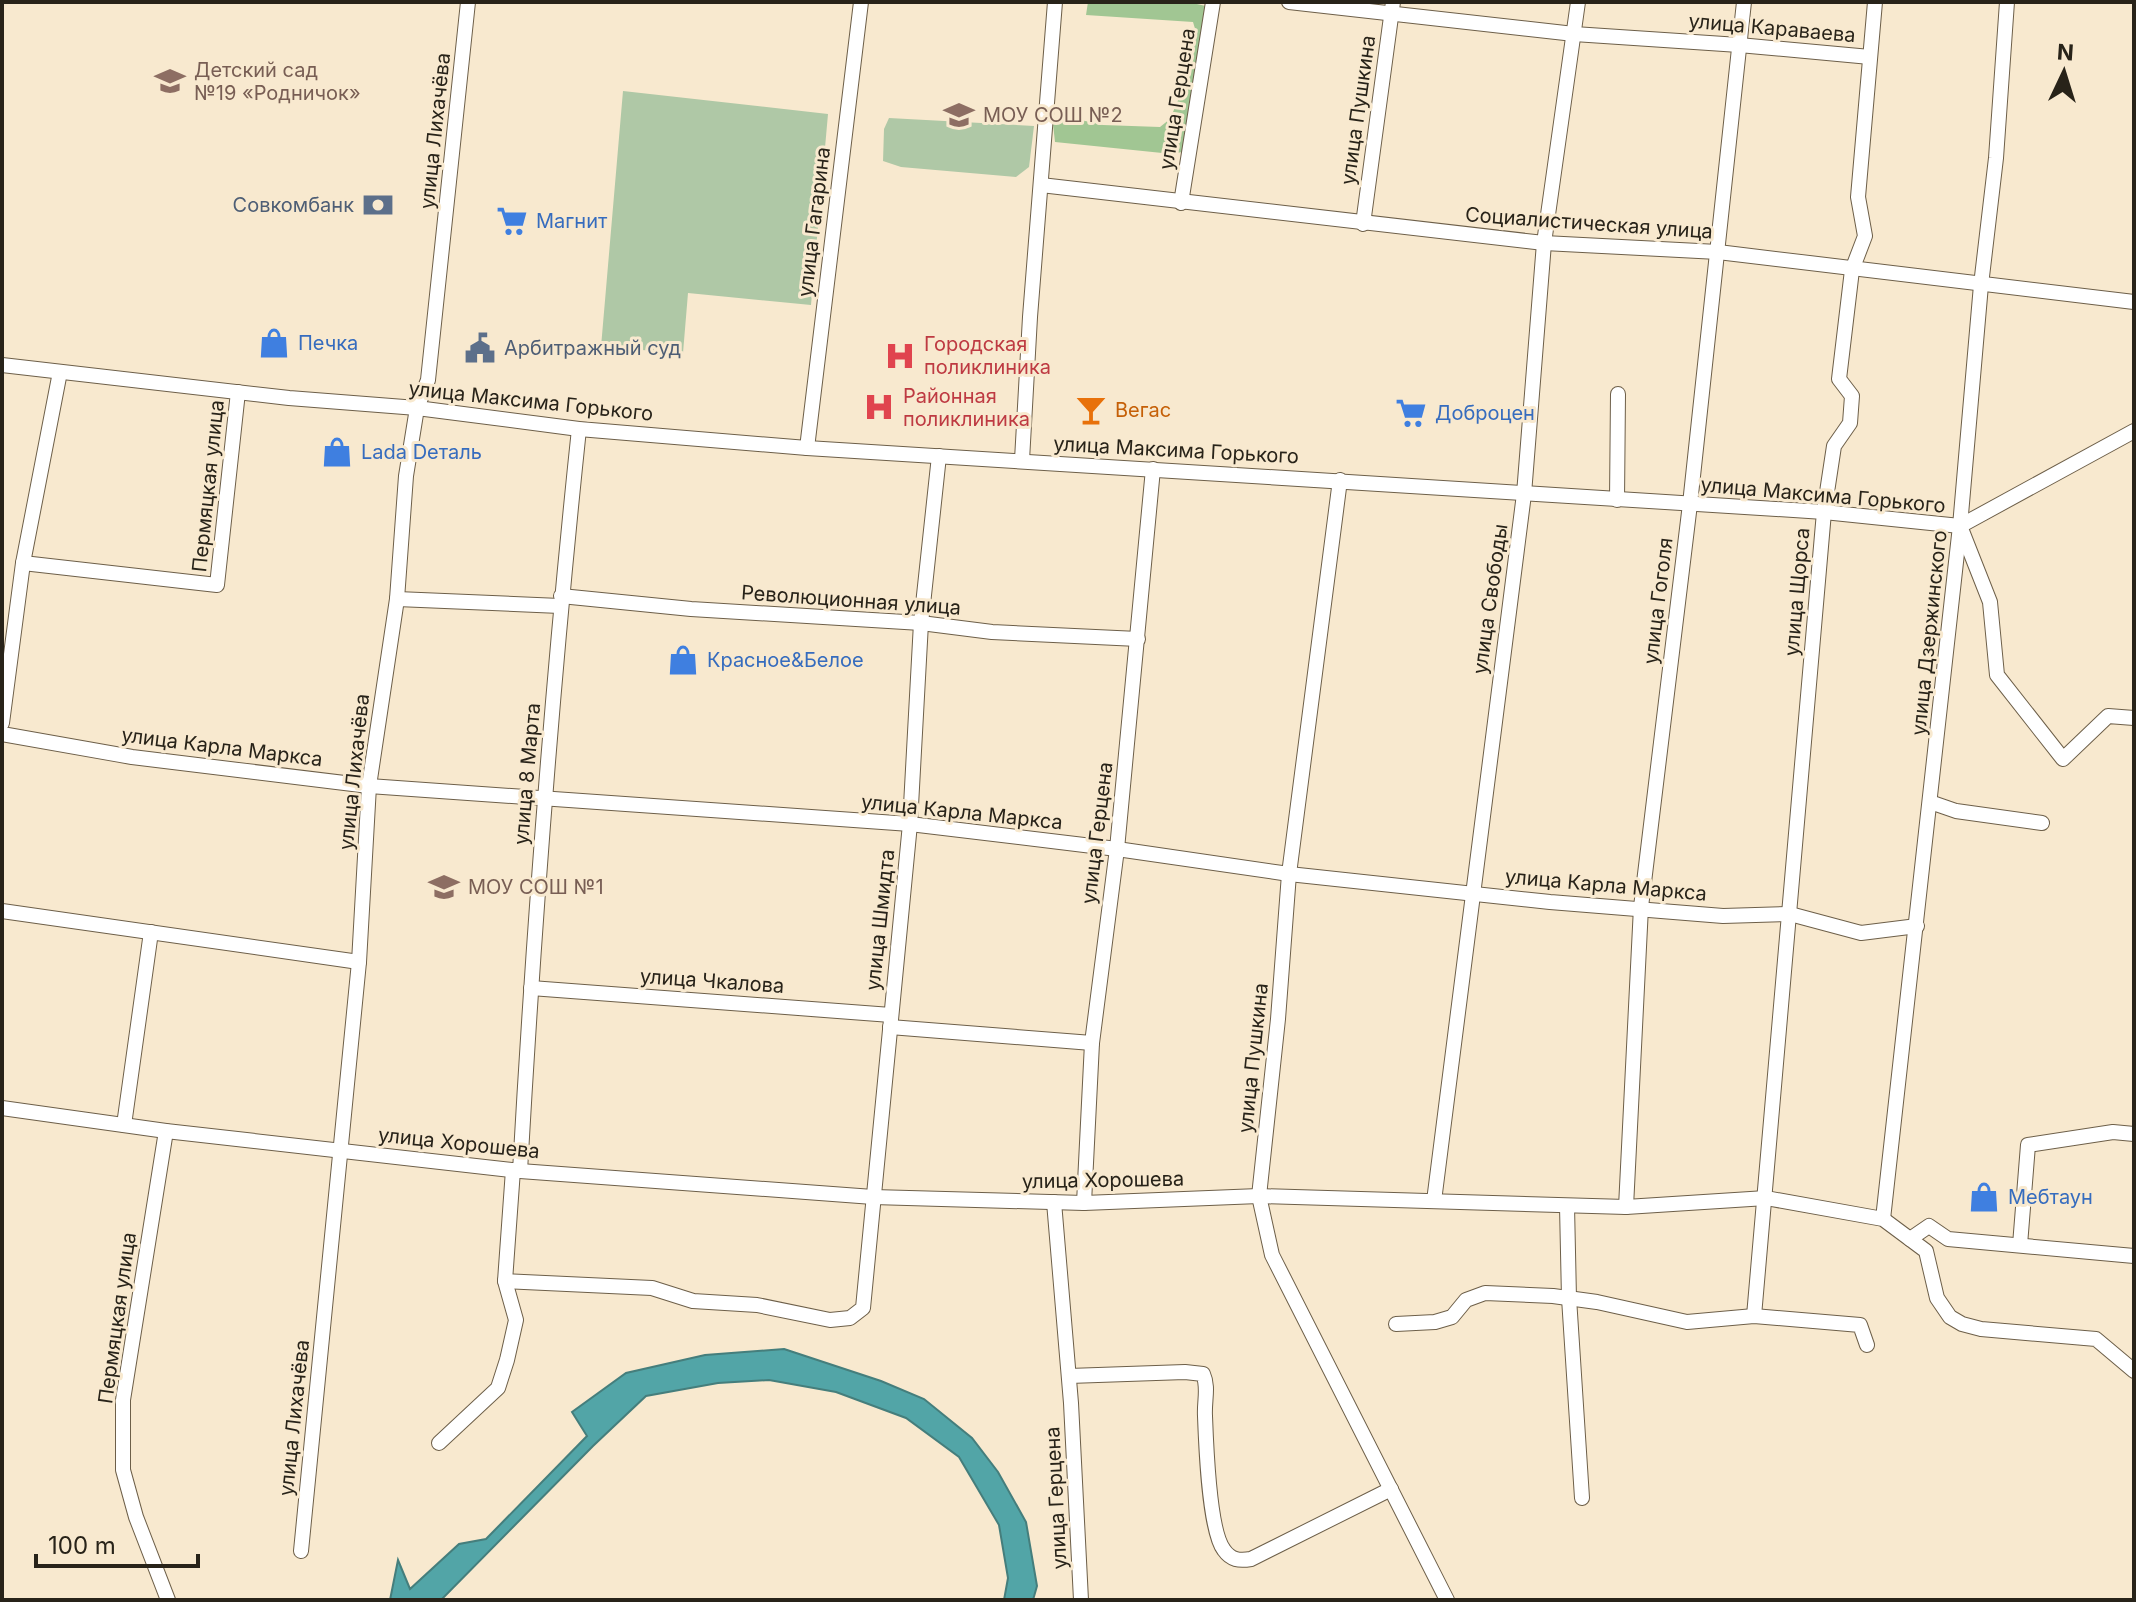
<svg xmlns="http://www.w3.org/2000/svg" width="2136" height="1602" font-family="Inter,sans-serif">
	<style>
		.green { fill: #afc8a6 }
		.forest { fill: #a1c693 }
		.water { fill: #52a5a7; stroke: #457e7c; stroke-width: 2 }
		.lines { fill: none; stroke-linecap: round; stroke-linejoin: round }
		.minor-casing { stroke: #6d5f49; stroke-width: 16 }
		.minor { stroke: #fff; stroke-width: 14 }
		.labels { text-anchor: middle; stroke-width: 6; stroke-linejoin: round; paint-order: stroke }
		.street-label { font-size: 20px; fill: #282319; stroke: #f8e9cf }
		.education-label { font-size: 20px; fill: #785e54; stroke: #f8e9cf; text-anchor: start }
		.service-label { font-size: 20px; fill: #4e5e75; stroke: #f8e9cf; text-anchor: end }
		.shop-label { font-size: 20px; fill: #366cbe; stroke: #f8e9cf; text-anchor: start }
		.health-label { font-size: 20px; fill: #be3a42; stroke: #f8e9cf; text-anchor: start }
		.food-label { font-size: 20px; fill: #c56008; stroke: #f8e9cf; text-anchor: start }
	</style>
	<rect width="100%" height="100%" fill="#f8e9cf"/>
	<g class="green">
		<polygon points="623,91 828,114 811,305 688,293 683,353 601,347"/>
		<polygon points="889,118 1034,126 1029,167 1016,177 901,167 883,161 884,129"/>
	</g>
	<polygon class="forest" points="1088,2 1188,2 1210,7 1182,152 1172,154 1055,142 1053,124 1063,116 1103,125 1160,127 1170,119 1191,70 1196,32 1193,22 1086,15"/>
	<polygon class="water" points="784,1349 881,1381 924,1399 972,1438 998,1472 1026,1522 1037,1586 1033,1600 1004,1600 1008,1578 999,1525 959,1457 906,1418 836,1392 769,1380 718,1383 646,1396 593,1446 441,1600 390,1600 398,1560 410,1589 459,1544 486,1539 587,1436 572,1412 626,1373 705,1355"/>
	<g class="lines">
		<g class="minor-casing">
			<g id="minor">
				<polyline points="1289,2 1574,34 1739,45 1870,57"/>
				<polyline points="1041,185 1544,243 1718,252 2134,302"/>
				<polyline points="1181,203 1213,2"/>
				<polyline points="1363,224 1393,2"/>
				<polyline points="2,365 289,398 417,408 579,429 807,448 1824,512 1960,526 2134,431"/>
				<polyline points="807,448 861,2"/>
				<polyline points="1022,460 1030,317 1055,2"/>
				<polyline points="1340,480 1289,874 1278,1019 1259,1196 1272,1255 1447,1600"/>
				<polyline points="1617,500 1618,394"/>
				<polyline points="1962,531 1990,602 1997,675 2063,759 2108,716 2134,718"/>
				<polyline points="23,563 217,585 238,392"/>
				<polyline points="561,596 691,609 921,623 992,632 1138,639"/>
				<polyline points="397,599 560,606"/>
				<polyline points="2,723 23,563 60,372"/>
				<polyline points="2,734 132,757 369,786 910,824 1117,849 1289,874 1550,902 1723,916 1790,914 1861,933 1917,926"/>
				<polyline points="1930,802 1956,811 2042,823"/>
				<polyline points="2,911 359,962"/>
				<polyline points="531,988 891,1015"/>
				<polyline points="890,1027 1092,1043"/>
				<polyline points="2,1108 166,1131 520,1171 873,1197 1084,1203 1259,1196 1626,1207 1766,1198 1883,1219 1926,1251 1937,1298 1950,1317 1962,1324 1981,1329 2096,1339 2134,1371"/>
				<polyline points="124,1125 151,932"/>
				<polyline points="166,1131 123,1400 123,1470 136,1517 168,1600"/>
				<path d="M520,1171C534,923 553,675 579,429"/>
				<polyline points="1434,1201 1524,494 1544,243 1578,2"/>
				<polyline points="1054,1202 1071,1403 1081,1600"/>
				<polyline points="1084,1203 1092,1043 1117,849 1153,469"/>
				<polyline points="1567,1206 1569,1298 1582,1498"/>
				<polyline points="1626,1207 1641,907 1690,504 1744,2"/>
				<polyline points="1883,1219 1960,526 1981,285 1996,158 2007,2"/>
				<polyline points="1910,1239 1929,1226 1948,1239 2134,1256"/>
				<polyline points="2020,1245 2028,1145 2113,1132 2134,1134"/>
				<polyline points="505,1281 652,1288 693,1301 757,1305 830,1320 850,1318 863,1308 910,824 921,623 939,456"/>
				<polyline points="1754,1316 1824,512 1834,446 1850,423 1852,396 1839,379 1852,270 1865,236 1858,197 1875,2"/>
				<polyline points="1396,1324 1435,1322 1452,1317 1466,1300 1485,1293 1553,1296 1597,1302 1687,1322 1754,1316 1860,1325 1867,1345"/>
				<path d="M1069,1376L1185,1372L1203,1374C1209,1387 1204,1401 1205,1416C1206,1443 1209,1531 1224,1550C1231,1560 1239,1561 1251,1559L1391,1489"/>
				<polyline points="439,1443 498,1388 507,1360 516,1320 505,1281 513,1170"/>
				<polyline points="301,1551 359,962 369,786 397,599 406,476 417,408 428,380 468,2"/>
			</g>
		</g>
		<use href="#minor" class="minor"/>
	</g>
	<defs>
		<g id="school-bare" transform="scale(2.4)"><path d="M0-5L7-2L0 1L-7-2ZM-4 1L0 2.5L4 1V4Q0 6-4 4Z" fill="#8d6e63" stroke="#f8e9cf" stroke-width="2.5" paint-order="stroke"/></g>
		<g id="bank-bare" transform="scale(2.4)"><path d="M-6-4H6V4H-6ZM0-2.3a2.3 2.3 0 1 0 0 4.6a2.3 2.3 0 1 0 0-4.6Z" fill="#5c6f8a" stroke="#f8e9cf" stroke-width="2.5" paint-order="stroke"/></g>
		<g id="supermarket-bare" transform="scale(2.4)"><path d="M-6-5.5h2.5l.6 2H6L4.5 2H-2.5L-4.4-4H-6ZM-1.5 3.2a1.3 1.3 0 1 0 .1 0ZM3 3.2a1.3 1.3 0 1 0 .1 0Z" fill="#3f7fe0" stroke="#f8e9cf" stroke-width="2.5" paint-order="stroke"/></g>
		<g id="shop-bare" transform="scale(2.4)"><path d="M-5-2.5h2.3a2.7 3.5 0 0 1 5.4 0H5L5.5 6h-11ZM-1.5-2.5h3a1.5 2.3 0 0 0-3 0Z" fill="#3f7fe0" stroke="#f8e9cf" stroke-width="2.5" paint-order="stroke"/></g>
		<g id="civic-bare" transform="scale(2.4)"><path d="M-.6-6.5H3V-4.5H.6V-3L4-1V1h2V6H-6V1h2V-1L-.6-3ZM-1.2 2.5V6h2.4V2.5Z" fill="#5c6f8a" stroke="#f8e9cf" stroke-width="2.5" paint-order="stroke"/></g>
		<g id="hospital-bare" transform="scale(2.4)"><path d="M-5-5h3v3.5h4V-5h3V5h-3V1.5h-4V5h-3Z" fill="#e0444e" stroke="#f8e9cf" stroke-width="2.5" paint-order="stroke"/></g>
		<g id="bar-bare" transform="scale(2.4)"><path d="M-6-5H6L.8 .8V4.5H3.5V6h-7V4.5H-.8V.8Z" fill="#e8710a" stroke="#f8e9cf" stroke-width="2.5" paint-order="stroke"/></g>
	</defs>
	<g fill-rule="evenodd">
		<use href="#school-bare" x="170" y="81"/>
		<use href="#school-bare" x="959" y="115"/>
		<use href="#bank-bare" x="378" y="205"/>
		<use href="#supermarket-bare" x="512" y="221"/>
		<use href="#shop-bare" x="274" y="343"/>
		<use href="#civic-bare" x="480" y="348"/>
		<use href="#hospital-bare" x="900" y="356"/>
		<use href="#hospital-bare" x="879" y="407"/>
		<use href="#bar-bare" x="1091" y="410"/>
		<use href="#supermarket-bare" x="1411" y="413"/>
		<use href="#shop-bare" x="337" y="452"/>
		<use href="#shop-bare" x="683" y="660"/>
		<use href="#school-bare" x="444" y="887"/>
		<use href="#shop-bare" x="1984" y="1197"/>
	</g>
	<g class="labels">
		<g class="street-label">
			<text transform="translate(1772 28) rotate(5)" y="7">улица Караваева</text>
			<text transform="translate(1177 99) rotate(-81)" y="7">улица Герцена</text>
			<text transform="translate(1358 110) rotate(-82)" y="7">улица Пушкина</text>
			<text transform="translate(435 131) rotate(-84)" y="7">улица Лихачёва</text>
			<text transform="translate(814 222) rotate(-83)" y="7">улица Гагарина</text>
			<text transform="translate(1589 223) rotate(4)" y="7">Социалистическая улица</text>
			<text transform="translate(531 401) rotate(6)" y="7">улица Максима Горького</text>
			<text transform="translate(1176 450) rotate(3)" y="7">улица Максима Горького</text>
			<text transform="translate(208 486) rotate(-84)" y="7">Пермяцкая улица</text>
			<text transform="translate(1823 495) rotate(5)" y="7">улица Максима Горького</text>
			<text transform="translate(1797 592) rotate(-85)" y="7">улица Щорса</text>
			<text transform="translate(1490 599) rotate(-82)" y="7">улица Свободы</text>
			<text transform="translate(851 600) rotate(4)" y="7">Революционная улица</text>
			<text transform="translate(1658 601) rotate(-83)" y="7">улица Гоголя</text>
			<text transform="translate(1929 633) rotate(-84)" y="7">улица Дзержинского</text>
			<text transform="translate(222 747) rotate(7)" y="7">улица Карла Маркса</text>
			<text transform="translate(354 772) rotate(-84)" y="7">улица Лихачёва</text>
			<text transform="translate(527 774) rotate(-85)" y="7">улица 8 Марта</text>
			<text transform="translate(962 812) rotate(6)" y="7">улица Карла Маркса</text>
			<text transform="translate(1097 833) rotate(-83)" y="7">улица Герцена</text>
			<text transform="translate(1606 885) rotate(5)" y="7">улица Карла Маркса</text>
			<text transform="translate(880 920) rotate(-84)" y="7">улица Шмидта</text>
			<text transform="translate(712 981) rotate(4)" y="7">улица Чкалова</text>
			<text transform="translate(1253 1058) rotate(-84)" y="7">улица Пушкина</text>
			<text transform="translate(459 1143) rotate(6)" y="7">улица Хорошева</text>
			<text transform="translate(1103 1180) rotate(-1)" y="7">улица Хорошева</text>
			<text transform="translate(117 1318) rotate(-82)" y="7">Пермяцкая улица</text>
			<text transform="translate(294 1418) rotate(-84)" y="7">улица Лихачёва</text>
			<text transform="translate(1056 1498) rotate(-93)" y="7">улица Герцена</text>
		</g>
		<g class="education-label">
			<text x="194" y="77">Детский сад<tspan x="194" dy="23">№19 «Родничок»</tspan></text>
			<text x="983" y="122">МОУ СОШ №2</text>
			<text x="468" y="894">МОУ СОШ №1</text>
		</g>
		<g class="service-label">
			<text x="354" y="212">Совкомбанк</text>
			<text x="504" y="355" text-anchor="start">Арбитражный суд</text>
		</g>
		<g class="shop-label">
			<text x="536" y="228">Магнит</text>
			<text x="298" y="350">Печка</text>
			<text x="1435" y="420">Доброцен</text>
			<text x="361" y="459">Lada Dеталь</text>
			<text x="707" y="667">Красное&amp;Белое</text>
			<text x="2008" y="1204">Мебтаун</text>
		</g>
		<g class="health-label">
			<text x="924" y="351">Городская<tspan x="924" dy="23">поликлиника</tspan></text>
			<text x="903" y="403">Районная<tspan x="903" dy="23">поликлиника</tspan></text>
		</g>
		<g class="food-label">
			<text x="1115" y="417">Вегас</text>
		</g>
	</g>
	<rect width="2136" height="1602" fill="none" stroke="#282319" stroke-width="8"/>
	<g transform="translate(2064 72) rotate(4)" stroke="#f8e9cf" stroke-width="6" paint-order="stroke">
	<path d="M0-6L14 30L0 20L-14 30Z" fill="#282319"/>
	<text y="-12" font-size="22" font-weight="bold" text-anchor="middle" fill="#282319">N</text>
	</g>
	<path d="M36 1554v12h162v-12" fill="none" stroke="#282319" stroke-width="4"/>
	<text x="48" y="1554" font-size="24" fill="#282319" stroke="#f8e9cf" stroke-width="6" paint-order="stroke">100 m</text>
</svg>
